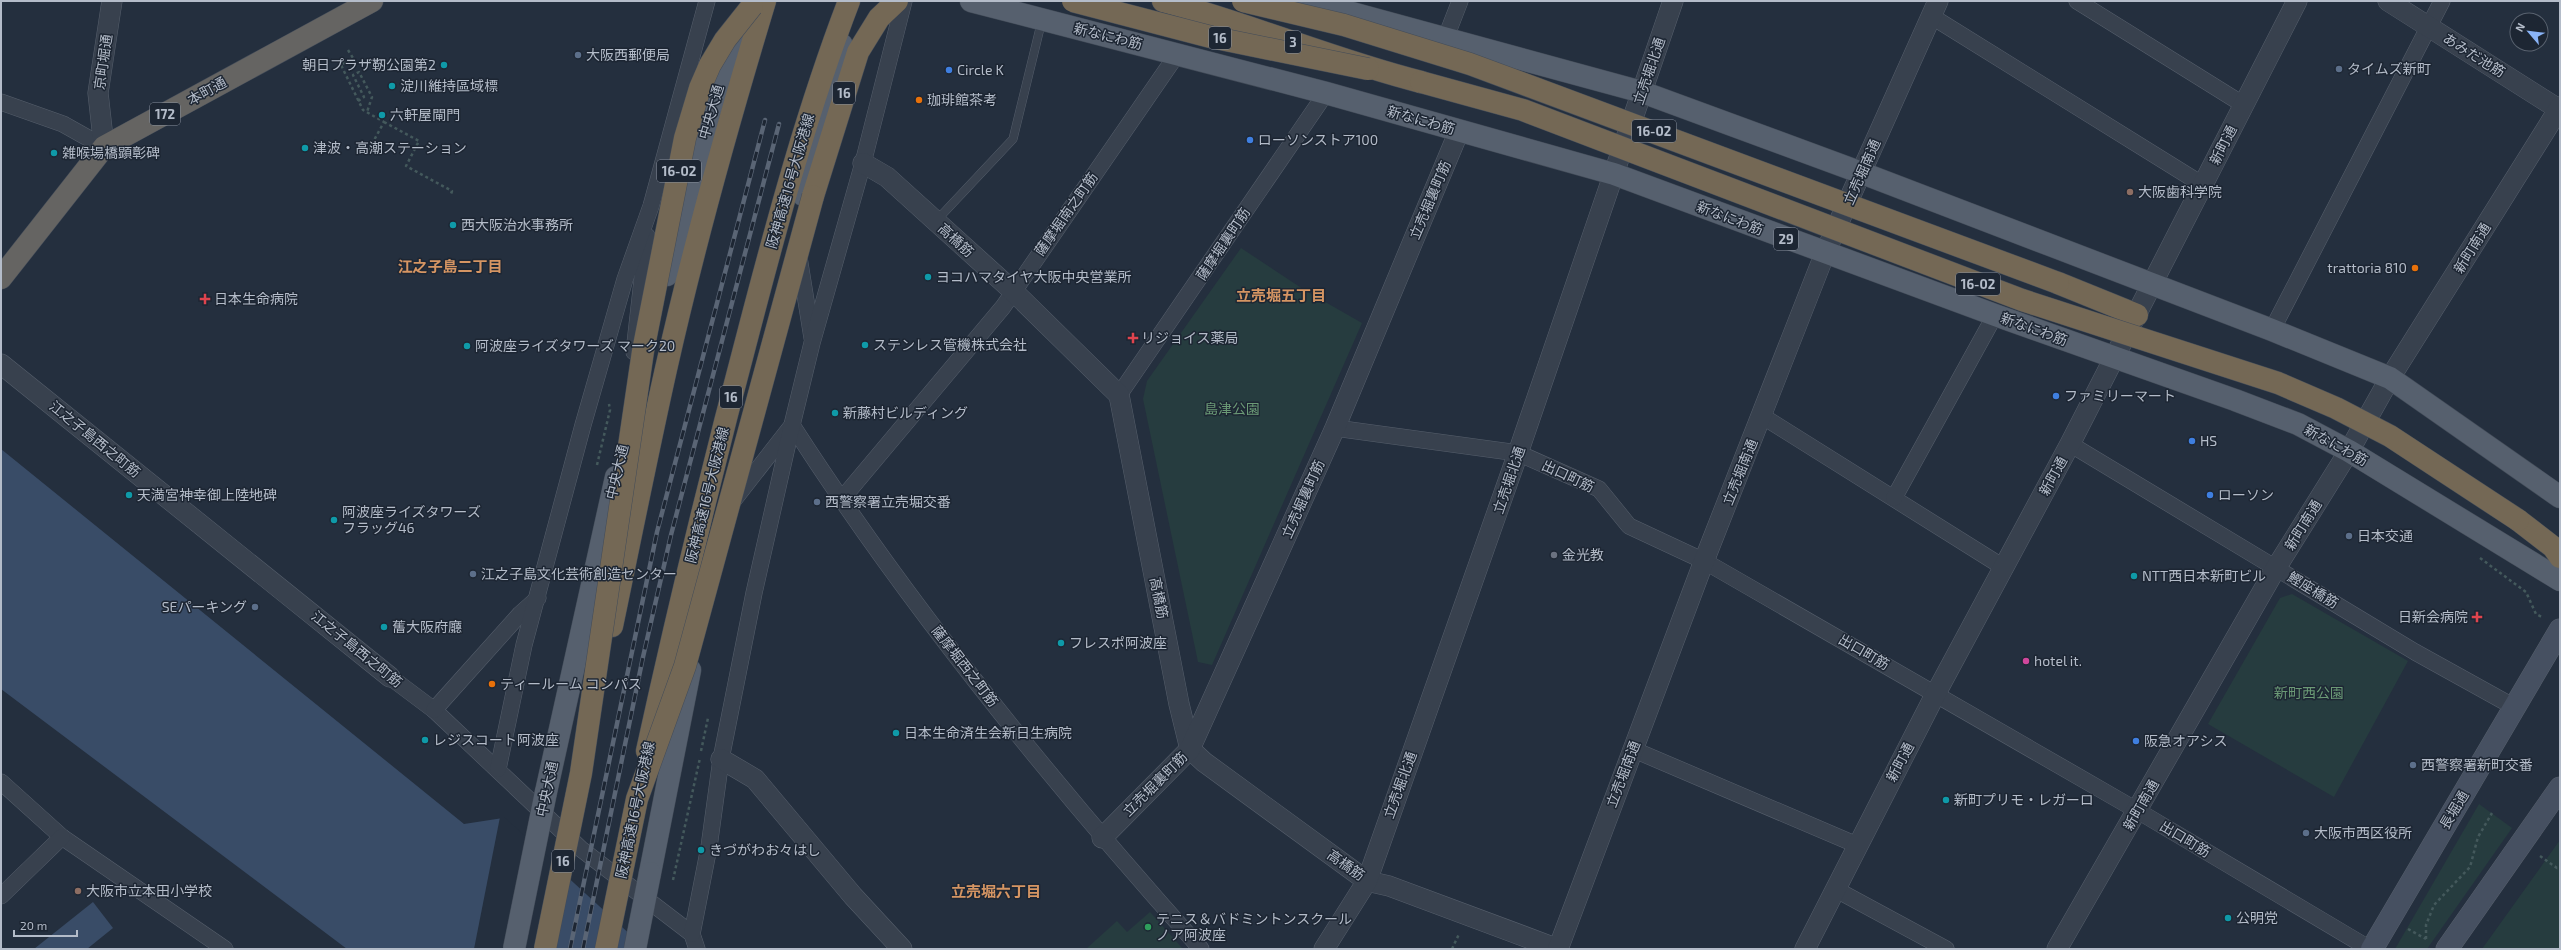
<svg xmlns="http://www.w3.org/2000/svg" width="2561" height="950" font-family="'Exo 2','Noto Sans JP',sans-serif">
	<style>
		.green { fill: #263c3f }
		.water { fill: #394c67 }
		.pier { fill: #242f3e }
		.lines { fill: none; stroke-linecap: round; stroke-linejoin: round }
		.service-casing { stroke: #565f6c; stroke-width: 9 }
		.minor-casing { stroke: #565f6c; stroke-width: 17 }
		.tertiary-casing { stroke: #565f6c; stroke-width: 21 }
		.secondary-casing { stroke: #565f6c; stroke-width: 23 }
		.primary-casing { stroke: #414a57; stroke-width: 23 }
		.trunk-casing { stroke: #434c59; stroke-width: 23 }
		.motorway-casing { stroke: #434c59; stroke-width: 23 }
		.path { stroke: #44595c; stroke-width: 2.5; stroke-dasharray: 3 3; stroke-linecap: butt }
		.service { stroke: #38414e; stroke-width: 8 }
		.minor { stroke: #38414e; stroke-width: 16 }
		.tertiary { stroke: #38414e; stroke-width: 20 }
		.secondary { stroke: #465061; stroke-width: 22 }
		.primary { stroke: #56606e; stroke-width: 22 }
		.trunk { stroke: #656462; stroke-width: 22 }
		.motorway { stroke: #746855; stroke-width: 22 }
		.rail-casing { stroke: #5a6575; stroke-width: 4.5 }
		.rail { stroke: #1d2633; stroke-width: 3; stroke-dasharray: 9; stroke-linecap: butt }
		.primary-bridge-casing { stroke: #414a57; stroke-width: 23; stroke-linecap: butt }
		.motorway-bridge-casing { stroke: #434c59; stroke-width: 23; stroke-linecap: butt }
		.primary-bridge { stroke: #56606e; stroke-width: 22 }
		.motorway-bridge { stroke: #746855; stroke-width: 22 }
		.service-dot { fill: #5c6f8a; stroke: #1d2633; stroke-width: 1.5 }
		.culture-dot { fill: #0f9aa8; stroke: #1d2633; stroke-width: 1.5 }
		.shop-dot { fill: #3f7fe0; stroke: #1d2633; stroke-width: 1.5 }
		.food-dot { fill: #e8710a; stroke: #1d2633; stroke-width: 1.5 }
		.education-dot { fill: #8d6e63; stroke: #1d2633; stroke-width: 1.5 }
		.health-dot { fill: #e0444e; stroke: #1d2633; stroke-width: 1.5 }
		.worship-dot { fill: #6b7280; stroke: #1d2633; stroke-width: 1.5 }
		.hotel-dot { fill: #d1479c; stroke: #1d2633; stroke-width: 1.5 }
		.leisure-dot { fill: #2e9e5b; stroke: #1d2633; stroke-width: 1.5 }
		.labels { text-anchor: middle; stroke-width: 3; stroke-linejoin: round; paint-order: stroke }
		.shield { fill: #1d2633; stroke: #878f9c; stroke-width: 1 }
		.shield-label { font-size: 13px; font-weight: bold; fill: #b4bcc9 }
		.street-label { font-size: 14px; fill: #b4bcc9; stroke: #1d2633 }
		.poi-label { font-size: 14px; fill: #b4bcc9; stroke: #1d2633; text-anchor: start }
		.park-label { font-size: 14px; fill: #6b9a76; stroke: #1d2633 }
		.neighbourhood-label { font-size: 15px; font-weight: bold; fill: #d59563; stroke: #1d2633 }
	</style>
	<rect width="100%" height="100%" fill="#242f3e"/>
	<g class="green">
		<polygon points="1241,248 1306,291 1362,323 1212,665 1198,662 1143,399 1147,381"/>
		<polygon points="2292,594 2408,661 2334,797 2208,724 2280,598"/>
		<polygon points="2479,804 2512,828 2427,949 2395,949"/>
		<polygon points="2560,840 2560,949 2482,949"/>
		<polygon points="1150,912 1183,949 1086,949 1117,921 1127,932"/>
	</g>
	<g class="water">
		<polygon points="1,449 464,824 503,818 646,949 347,949 1,689"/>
		<polygon points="93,902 113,928 87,949 34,949"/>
	</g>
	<polygon class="pier" points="500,817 504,817 556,864 539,949 474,949"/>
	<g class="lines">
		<g class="service-casing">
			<polyline id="service" points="936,221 1013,139 1042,20"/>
		</g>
		<g class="minor-casing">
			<g id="minor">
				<polyline points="2077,1 2244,105"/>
				<polyline points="1931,16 2203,185"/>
				<polyline points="1446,37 1460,1"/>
				<polyline points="1,102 63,124 104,147"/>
				<polyline points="799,257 812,338"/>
				<polyline points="2272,330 2442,1"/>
				<polyline points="634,352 647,236"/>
				<polyline points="1119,395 1326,93"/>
				<polyline points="1762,416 2003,567"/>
				<path d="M792,425C911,610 1055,786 1201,949"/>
				<polyline points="1335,428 1518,453 1599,489 1629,526 1704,561 2138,811 2370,949"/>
				<polyline points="2070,444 2415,652 2516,708"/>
				<polyline points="1894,498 1995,315"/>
				<polyline points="841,500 1003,307 1178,53"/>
				<polyline points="733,501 790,428"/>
				<polyline points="390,677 434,710 581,849 692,934 697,949"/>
				<polyline points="434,710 520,614 538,598"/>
				<polyline points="1632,749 1857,845"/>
				<polyline points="498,769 524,645 583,425 625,279 651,206 707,1"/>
				<polyline points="1,782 62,837 225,949"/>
				<polyline points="1835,889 1946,949"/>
				<polyline points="1,896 62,837"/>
				<polyline points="692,934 709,847 721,759 754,593 792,425 812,343 863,163 904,1"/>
			</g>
		</g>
		<g class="tertiary-casing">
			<g id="tertiary">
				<polyline points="2388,1 2560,110"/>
				<polyline points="104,147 98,93 112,1"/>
				<polyline points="863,163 887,177 1013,291 1119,395 1179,704 1190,749 1204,762 1367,881 1389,886 1558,949"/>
				<polyline points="1,364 390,677"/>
				<polyline points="721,759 755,779 853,896 902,949"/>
				<polyline points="1102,838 1190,749 1335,428 1459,131"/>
				<polyline points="1324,949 1367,881 1518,453 1673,1"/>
				<polyline points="1558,949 1704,561 1825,253 1938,1"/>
				<polyline points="1805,949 1936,693 2070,444 2297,1"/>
				<polyline points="2057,949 2276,568 2349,451 2390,378 2560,107"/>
			</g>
		</g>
		<g class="secondary-casing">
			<g id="secondary">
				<polyline points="2372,949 2560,630"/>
				<polyline points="2447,949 2560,788"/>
			</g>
		</g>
		<g class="primary-casing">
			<g id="primary">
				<polyline points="971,1 1326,93 1614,174 1995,315 2235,400 2298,424 2349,451 2560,580"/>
				<polyline points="1308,1 1642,92 1862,173 2272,330 2390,378 2560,497"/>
				<polyline points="803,195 842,45"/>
				<polyline points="667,275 709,115 734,32"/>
				<polyline points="546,792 616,477"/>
				<polyline points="650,873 690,670"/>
			</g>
		</g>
		<g class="trunk-casing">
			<polyline id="trunk" points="1,278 104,147 372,1"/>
		</g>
		<g class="motorway-casing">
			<g id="motorway">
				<path d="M1163,1C1251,24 1333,60 1421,82"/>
				<polyline points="813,196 858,52 879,18 897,1"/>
				<polyline points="2058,283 2137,315"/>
				<polyline points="2518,520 2553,547 2560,557"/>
				<path d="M612,626C630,540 647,454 666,369C694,245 728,123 765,1"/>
				<path d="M647,751C678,610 712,469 749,330C778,219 808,108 849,1"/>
			</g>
		</g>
		<g class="path">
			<polyline points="348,50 353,58 341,65 363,110 384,122 367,153"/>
			<polyline points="358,101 364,97 353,75 359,72 372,97 367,112"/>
			<polyline points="384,122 419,141 406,166 452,191 451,194"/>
			<polyline points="597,465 610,410 609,404"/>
			<polyline points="2480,558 2526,592 2536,614 2542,617"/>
			<polyline points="701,751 708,718"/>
			<polyline points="2540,856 2557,868 2560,867"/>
			<polyline points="673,880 700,758"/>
			<polyline points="2408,929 2426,939"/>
			<polyline points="2426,939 2426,925 2434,905 2470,867 2478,837 2492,813"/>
			<polyline points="1452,949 1459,934"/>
		</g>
		<use href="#service" class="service"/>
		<use href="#minor" class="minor"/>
		<use href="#tertiary" class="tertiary"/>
		<use href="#secondary" class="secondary"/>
		<use href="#primary" class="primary"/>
		<use href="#trunk" class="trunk"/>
		<use href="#motorway" class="motorway"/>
		<g class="rail-casing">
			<g id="rail">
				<polyline points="570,949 657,532 765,120"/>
				<polyline points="583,949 643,657 671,535 779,124"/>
			</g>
		</g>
		<use href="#rail" class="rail"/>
		<g class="primary-bridge-casing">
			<g id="primary-bridge">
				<polyline points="514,949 546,792"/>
				<polyline points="635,949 650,873"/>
			</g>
		</g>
		<g class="motorway-bridge-casing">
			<g id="motorway-bridge">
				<polyline points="1073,1 1211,37 1368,69"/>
				<polyline points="1243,1 1344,25 1470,64 2058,283"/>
				<polyline points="1421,82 1523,110 2022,300 2278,383 2336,408 2390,436 2518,520"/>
				<polyline points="545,949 581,773 643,351 685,138 700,88 710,65 725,40 752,6"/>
				<polyline points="606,949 637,799 685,666 813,196"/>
			</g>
		</g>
		<use href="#primary-bridge" class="primary-bridge"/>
		<use href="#motorway-bridge" class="motorway-bridge"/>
	</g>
	<g class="service-dot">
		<circle cx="578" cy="55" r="4"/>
		<circle cx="2339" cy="69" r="4"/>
		<circle cx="817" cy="502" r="4"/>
		<circle cx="2349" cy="536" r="4"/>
		<circle cx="473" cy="574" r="4"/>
		<circle cx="255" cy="607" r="4"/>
		<circle cx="2413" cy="765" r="4"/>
		<circle cx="2306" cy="833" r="4"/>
	</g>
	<g class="culture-dot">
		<circle cx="444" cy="65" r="4"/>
		<circle cx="392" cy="86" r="4"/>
		<circle cx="382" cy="115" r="4"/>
		<circle cx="305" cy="148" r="4"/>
		<circle cx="54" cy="153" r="4"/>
		<circle cx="453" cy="225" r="4"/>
		<circle cx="928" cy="277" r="4"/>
		<circle cx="865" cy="345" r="4"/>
		<circle cx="467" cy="346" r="4"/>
		<circle cx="835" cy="413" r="4"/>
		<circle cx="129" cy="495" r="4"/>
		<circle cx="334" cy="520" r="4"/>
		<circle cx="2134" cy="576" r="4"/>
		<circle cx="384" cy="627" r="4"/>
		<circle cx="1061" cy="643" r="4"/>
		<circle cx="896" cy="733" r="4"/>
		<circle cx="425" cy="740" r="4"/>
		<circle cx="1946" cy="800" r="4"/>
		<circle cx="701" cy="850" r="4"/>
		<circle cx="2228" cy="918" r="4"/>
	</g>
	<g class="shop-dot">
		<circle cx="949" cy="70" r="4"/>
		<circle cx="1250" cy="140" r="4"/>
		<circle cx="2056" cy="396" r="4"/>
		<circle cx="2192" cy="441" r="4"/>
		<circle cx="2210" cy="495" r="4"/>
		<circle cx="2136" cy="741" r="4"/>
	</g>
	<g class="food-dot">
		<circle cx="919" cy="100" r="4"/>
		<circle cx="2415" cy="268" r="4"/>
		<circle cx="492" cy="684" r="4"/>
	</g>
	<g class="education-dot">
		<circle cx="2130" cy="192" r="4"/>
		<circle cx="78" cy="891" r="4"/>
	</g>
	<g class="health-dot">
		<path d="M203 293h4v4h4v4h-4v4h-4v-4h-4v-4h4z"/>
		<path d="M1131 332h4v4h4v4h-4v4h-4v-4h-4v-4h4z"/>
		<path d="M2475 611h4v4h4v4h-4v4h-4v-4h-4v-4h4z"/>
	</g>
	<circle class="worship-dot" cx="1554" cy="555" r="4"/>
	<circle class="hotel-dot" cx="2026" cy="661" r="4"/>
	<circle class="leisure-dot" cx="1148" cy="927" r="4"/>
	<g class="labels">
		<g class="shield">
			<rect x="1209" y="27" width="22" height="22" rx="3"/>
			<rect x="1285" y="31" width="16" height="22" rx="3"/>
			<rect x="833" y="82" width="22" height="22" rx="3"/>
			<rect x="150" y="103" width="30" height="22" rx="3"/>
			<rect x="1632" y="120" width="44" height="22" rx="3"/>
			<rect x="657" y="160" width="44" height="22" rx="3"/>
			<rect x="1774" y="228" width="24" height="22" rx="3"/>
			<rect x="1956" y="273" width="44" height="22" rx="3"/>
			<rect x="720" y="386" width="22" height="22" rx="3"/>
			<rect x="552" y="850" width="22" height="22" rx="3"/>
		</g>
		<g class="shield-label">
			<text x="1220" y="43">16</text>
			<text x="1293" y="47">3</text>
			<text x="844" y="98">16</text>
			<text x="165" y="119">172</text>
			<text x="1654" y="136">16-02</text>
			<text x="679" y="176">16-02</text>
			<text x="1786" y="244">29</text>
			<text x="1978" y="289">16-02</text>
			<text x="731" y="402">16</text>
			<text x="563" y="866">16</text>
		</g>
		<g class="street-label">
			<text transform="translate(1108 36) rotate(14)" y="5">新なにわ筋</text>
			<text transform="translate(2474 55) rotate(32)" y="5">あみだ池筋</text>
			<text transform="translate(103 62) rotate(-82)" y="5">京町堀通</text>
			<text transform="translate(1649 71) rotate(-71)" y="5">立売堀北通</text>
			<text transform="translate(207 91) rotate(-29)" y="5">本町通</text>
			<text transform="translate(711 112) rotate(-74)" y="5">中央大通</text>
			<text transform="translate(1421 120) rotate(16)" y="5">新なにわ筋</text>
			<text transform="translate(2223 145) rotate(-63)" y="5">新町通</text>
			<text transform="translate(1862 172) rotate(-66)" y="5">立売堀南通</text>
			<text transform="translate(790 181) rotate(-74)" y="5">阪神高速16号大阪港線</text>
			<text transform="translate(1430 200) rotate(-67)" y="5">立売堀裏町筋</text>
			<text transform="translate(1066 214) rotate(-55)" y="5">薩摩堀南之町筋</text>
			<text transform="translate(1730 218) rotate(21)" y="5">新なにわ筋</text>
			<text transform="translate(956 240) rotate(42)" y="5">高橋筋</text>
			<text transform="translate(1223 244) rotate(-56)" y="5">薩摩堀裏町筋</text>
			<text transform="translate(2472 248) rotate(-58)" y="5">新町南通</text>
			<text transform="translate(2034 329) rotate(20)" y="5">新なにわ筋</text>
			<text transform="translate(95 439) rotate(39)" y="5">江之子島西之町筋</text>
			<text transform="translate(2336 445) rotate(29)" y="5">新なにわ筋</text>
			<text transform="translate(617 472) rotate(-77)" y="5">中央大通</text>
			<text transform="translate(1740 472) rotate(-68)" y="5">立売堀南通</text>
			<text transform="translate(1568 476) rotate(25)" y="5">出口町筋</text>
			<text transform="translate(2053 476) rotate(-61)" y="5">新町通</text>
			<text transform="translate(1509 480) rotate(-71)" y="5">立売堀北通</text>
			<text transform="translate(707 495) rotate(-76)" y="5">阪神高速16号大阪港線</text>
			<text transform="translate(1303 499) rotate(-66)" y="5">立売堀裏町筋</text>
			<text transform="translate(2303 525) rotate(-58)" y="5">新町南通</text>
			<text transform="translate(2313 590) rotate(31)" y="5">鰹座橋筋</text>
			<text transform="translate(1159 598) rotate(79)" y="5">高橋筋</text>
			<text transform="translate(357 649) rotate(39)" y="5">江之子島西之町筋</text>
			<text transform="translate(1864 652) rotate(30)" y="5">出口町筋</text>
			<text transform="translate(965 666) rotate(52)" y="5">薩摩堀西之町筋</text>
			<text transform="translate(1900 762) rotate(-62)" y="5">新町通</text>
			<text transform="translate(1623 774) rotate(-69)" y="5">立売堀南通</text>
			<text transform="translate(1155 784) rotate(-45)" y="5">立売堀裏町筋</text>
			<text transform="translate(1400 785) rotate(-70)" y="5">立売堀北通</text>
			<text transform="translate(547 789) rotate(-78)" y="5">中央大通</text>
			<text transform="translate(2141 805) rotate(-60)" y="5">新町南通</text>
			<text transform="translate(635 810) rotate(-78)" y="5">阪神高速16号大阪港線</text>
			<text transform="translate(2454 810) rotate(-59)" y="5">長堀通</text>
			<text transform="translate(2185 839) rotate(31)" y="5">出口町筋</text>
			<text transform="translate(1346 865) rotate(35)" y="5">高橋筋</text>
		</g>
		<g class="poi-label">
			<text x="586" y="60">大阪西郵便局</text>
			<text x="436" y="70" text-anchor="end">朝日プラザ靭公園第2</text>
			<text x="2347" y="74">タイムズ新町</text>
			<text x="957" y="75">Circle K</text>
			<text x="400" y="91">淀川維持區域標</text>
			<text x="927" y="105">珈琲館茶考</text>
			<text x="390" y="120">六軒屋閘門</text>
			<text x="1258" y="145">ローソンストア100</text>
			<text x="313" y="153">津波・高潮ステーション</text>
			<text x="62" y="158">雑喉場橋顕彰碑</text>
			<text x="2138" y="197">大阪歯科学院</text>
			<text x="461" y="230">西大阪治水事務所</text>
			<text x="2407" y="273" text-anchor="end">trattoria 810</text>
			<text x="936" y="282">ヨコハマタイヤ大阪中央営業所</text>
			<text x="214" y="304">日本生命病院</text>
			<text x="1141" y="343">リジョイス薬局</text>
			<text x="873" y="350">ステンレス管機株式会社</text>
			<text x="475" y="351">阿波座ライズタワーズ マーク20</text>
			<text x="2064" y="401">ファミリーマート</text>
			<text x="843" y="418">新藤村ビルディング</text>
			<text x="2200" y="446">HS</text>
			<text x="137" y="500">天満宮神幸御上陸地碑</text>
			<text x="2218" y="500">ローソン</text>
			<text x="825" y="507">西警察署立売堀交番</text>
			<text x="342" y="517">阿波座ライズタワーズ<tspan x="342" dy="16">フラッグ46</tspan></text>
			<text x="2357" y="541">日本交通</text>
			<text x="1562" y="560">金光教</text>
			<text x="481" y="579">江之子島文化芸術創造センター</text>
			<text x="2142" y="581">NTT西日本新町ビル</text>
			<text x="247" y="612" text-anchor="end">SEパーキング</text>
			<text x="2468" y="622" text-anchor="end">日新会病院</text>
			<text x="392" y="632">𦾔大阪府廳</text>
			<text x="1069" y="648">フレスポ阿波座</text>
			<text x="2034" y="666">hotel it.</text>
			<text x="500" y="689">ティールーム コンパス</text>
			<text x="904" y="738">日本生命済生会新日生病院</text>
			<text x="433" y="745">レジスコート阿波座</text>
			<text x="2144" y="746">阪急オアシス</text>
			<text x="2421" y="770">西警察署新町交番</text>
			<text x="1954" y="805">新町プリモ・レガーロ</text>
			<text x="2314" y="838">大阪市西区役所</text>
			<text x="709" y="855">きづがわお々はし</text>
			<text x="86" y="896">大阪市立本田小学校</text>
			<text x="2236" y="923">公明党</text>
			<text x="1156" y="924">テニス＆バドミントンスクール<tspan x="1156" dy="16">ノア阿波座</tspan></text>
		</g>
		<g class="park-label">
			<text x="1232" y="414">島津公園</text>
			<text x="2309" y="698">新町西公園</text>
		</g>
		<g class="neighbourhood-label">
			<text x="450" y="272">江之子島二丁目</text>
			<text x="1281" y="301">立売堀五丁目</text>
			<text x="996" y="897">立売堀六丁目</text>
		</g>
	</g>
	<rect width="2561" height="950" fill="none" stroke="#b4bcc9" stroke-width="4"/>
	<g transform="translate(2529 32) rotate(298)"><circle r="19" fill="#1d2633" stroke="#59626f"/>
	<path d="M0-3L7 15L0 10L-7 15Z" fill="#8ab4f8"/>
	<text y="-6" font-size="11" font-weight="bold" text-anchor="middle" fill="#b4bcc9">N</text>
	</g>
	<path d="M14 930v6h63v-6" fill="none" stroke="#b4bcc9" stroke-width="2"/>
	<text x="20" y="930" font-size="12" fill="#b4bcc9" stroke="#1d2633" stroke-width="3" paint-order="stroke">20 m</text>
</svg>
